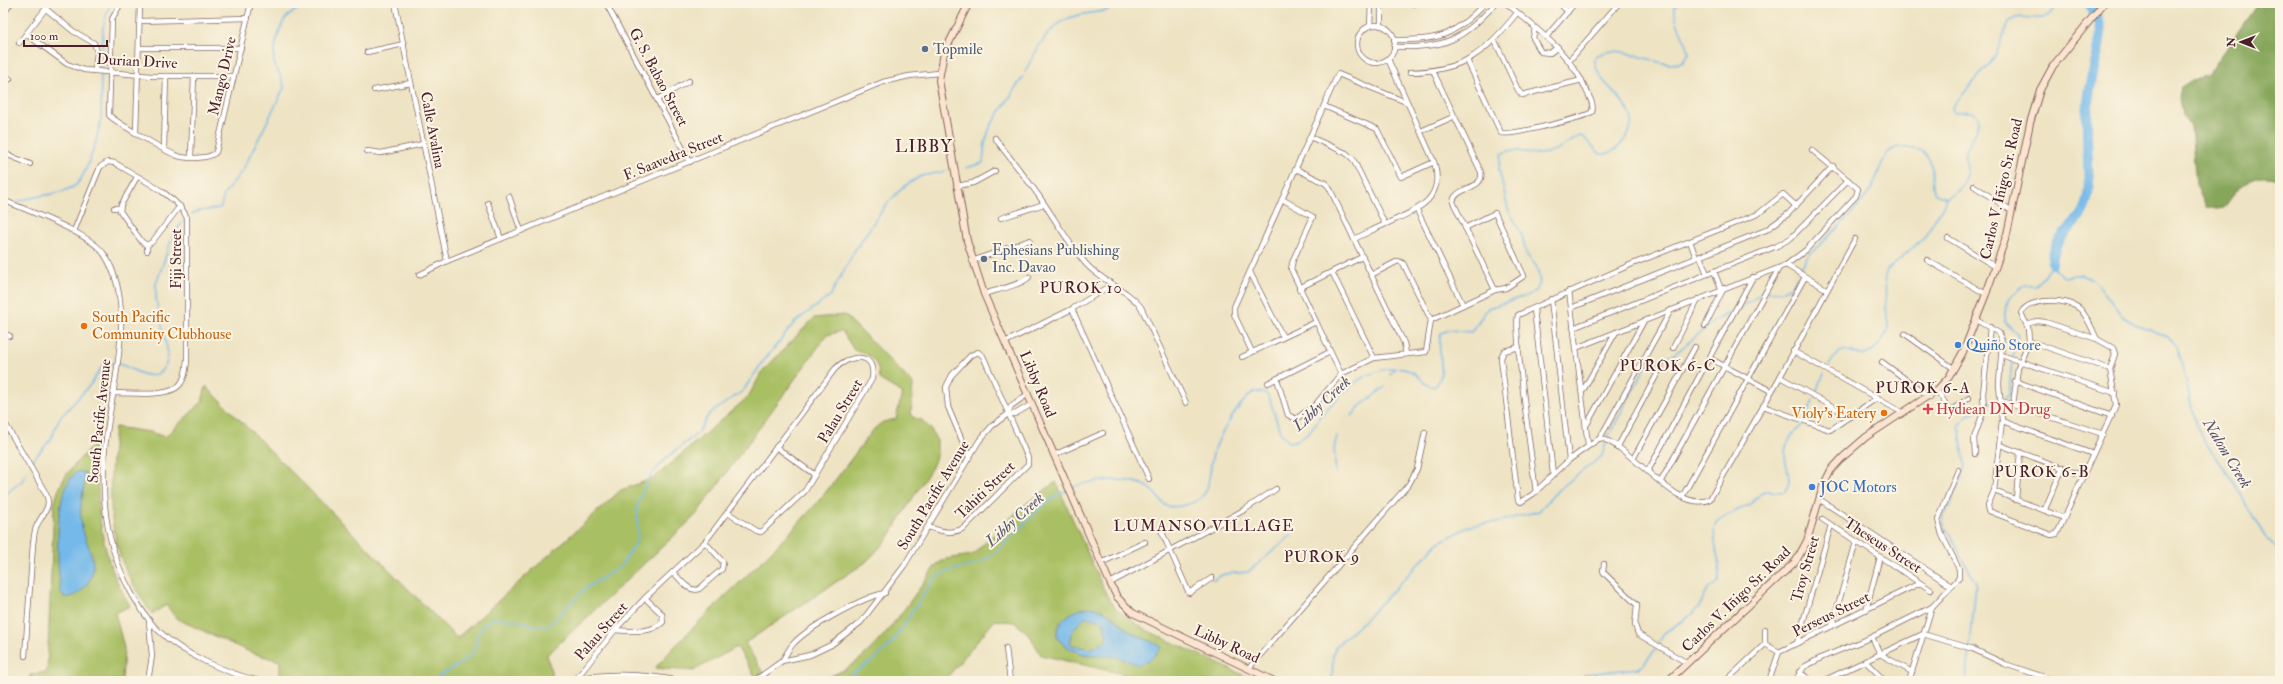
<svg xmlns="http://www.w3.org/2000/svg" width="2283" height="684" font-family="'IM FELL Double Pica',serif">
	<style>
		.green { fill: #a9bf64; stroke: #7a6f48 }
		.forest { fill: #86a65a; stroke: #686242 }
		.water { fill: #74b9ea; stroke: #5f6c8a; fill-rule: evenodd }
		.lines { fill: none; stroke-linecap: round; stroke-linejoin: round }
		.stream { stroke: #74b9ea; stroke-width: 1.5 }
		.river { stroke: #74b9ea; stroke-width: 10 }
		.minor-casing { stroke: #836460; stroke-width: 6 }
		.secondary-casing { stroke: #836460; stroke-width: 8 }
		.minor { stroke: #fff; stroke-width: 4.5 }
		.secondary { stroke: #fce5d0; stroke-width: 6 }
		.service-dot { fill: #5c6f8a; stroke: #fcf5e5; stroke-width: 1.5 }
		.food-dot { fill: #e8710a; stroke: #fcf5e5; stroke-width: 1.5 }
		.shop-dot { fill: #3f7fe0; stroke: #fcf5e5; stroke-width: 1.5 }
		.health-dot { fill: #e0444e; stroke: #fcf5e5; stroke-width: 1.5 }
		.labels { text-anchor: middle; stroke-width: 4; stroke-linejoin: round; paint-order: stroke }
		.service-label { font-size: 15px; fill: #4e5e75; stroke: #fcf5e5; text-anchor: start }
		.street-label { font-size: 15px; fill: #4a1f2b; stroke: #fcf5e5 }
		.food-label { font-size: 15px; fill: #c56008; stroke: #fcf5e5; text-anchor: start }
		.shop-label { font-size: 15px; fill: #366cbe; stroke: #fcf5e5; text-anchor: start }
		.health-label { font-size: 15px; fill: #be3a42; stroke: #fcf5e5; text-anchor: start }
		.neighbourhood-label { font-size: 16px; letter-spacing: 1px; fill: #4a1f2b; stroke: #fcf5e5 }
		.water-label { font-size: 16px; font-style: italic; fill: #59556e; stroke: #fcf5e5 }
		.quarter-label { font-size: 17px; letter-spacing: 1px; fill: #4a1f2b; stroke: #fcf5e5 }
	</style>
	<rect width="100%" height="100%" fill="#fcf5e5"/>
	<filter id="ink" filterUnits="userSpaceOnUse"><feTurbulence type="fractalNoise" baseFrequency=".025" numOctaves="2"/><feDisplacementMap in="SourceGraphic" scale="8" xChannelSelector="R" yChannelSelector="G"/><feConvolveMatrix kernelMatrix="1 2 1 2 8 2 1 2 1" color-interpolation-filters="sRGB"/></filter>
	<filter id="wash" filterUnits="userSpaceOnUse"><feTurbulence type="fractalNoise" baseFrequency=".012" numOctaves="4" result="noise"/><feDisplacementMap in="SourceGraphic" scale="16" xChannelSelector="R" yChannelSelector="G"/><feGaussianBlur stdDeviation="0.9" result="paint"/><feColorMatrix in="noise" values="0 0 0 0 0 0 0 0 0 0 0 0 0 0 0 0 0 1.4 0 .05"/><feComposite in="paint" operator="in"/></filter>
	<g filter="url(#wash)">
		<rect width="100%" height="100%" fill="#eee3c3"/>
		<g class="green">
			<path d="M845,315L913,384L911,413L914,418L922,420L930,428L937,441V454L932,467L887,540L866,562L745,643L768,681H758L737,647L693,671L655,668C706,610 766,562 817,503C837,479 855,453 874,429L883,422L896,419L902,393L879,379L878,368L875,362L868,355L854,350L842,331L827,335L695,516L547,655L553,679L548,681H280V661L252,653L177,619L166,605L152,614C143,601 134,587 127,572C105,528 110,474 115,427L150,432L165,437L202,402L206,386L457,638L621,490L654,478L748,397L762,372L814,318Z"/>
			<path d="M99,440C96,501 97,552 130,606L115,613L124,648L122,681H28L30,675L47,672L54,505C61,474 77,462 99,440Z"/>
			<path d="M1056,482L1106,594L1116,609L1146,630L1256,681H1153L1041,655L1029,634L1014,622L995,620L950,674L940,681H818C827,677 836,674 844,670C879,651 913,596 937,564L946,559L972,555L1024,505Z"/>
		</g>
		<path class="forest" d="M2258,3H2280V180C2252,170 2239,186 2224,208L2217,209L2206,207L2196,185L2191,127L2182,114L2179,98L2181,87L2192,80L2208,75Z"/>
		<g class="water">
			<path d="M78,471L85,473C85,488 79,504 81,520C83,545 106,565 83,589C77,595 72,598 64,597L61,593C57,567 52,486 78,471Z"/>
			<path d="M1090,607C1111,610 1115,621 1131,632C1141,638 1152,641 1162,647L1151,659L1139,665L1116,657L1084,654L1070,649L1058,639C1052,621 1075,609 1090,607ZM1085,617L1103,621L1107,637L1106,641L1090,649L1072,645L1070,643L1073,630Z"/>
		</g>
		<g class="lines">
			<g class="stream">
				<polyline points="1113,8 1135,3"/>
				<polyline points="101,69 103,27 110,3"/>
				<path d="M1025,72C1035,52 1047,27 1069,18C1082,13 1096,13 1109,10"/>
				<polyline points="966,168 983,163 985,143 990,127 1023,77"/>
				<path d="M17,202C35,195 56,196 73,187C86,180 97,139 100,124C103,109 100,90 101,75"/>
				<path d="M192,214C204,207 211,212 221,207L224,194L243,170L284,88C284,78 276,71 274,62C273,51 279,28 285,19C290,13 299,10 304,3"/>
				<polyline points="2052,263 2054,269 2064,277 2081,274 2090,278 2100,287 2122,316 2133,323 2168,337 2176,347 2185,376 2196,427 2205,442 2229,475 2264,535 2280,552"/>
				<path d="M1800,271L1806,258C1827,237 1853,216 1870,191C1878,180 1880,157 1893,149C1902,144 1921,148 1927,156C1935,166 1930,182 1935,194L1947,198C1955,194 1961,189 1965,181C1971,170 1962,159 1967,148C1970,140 1983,126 1978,117C1973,109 1961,112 1954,112L1952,110L1953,105L1989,65L1996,54L2009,22C2025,8 2047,32 2057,3"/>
				<polyline points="1768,292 1783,291 1793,286 1797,276"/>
				<polyline points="1738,310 1763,292"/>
				<path d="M2013,357L2018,335C2015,329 2008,327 2005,321C2000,308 2013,293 2023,286H2036L2052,263"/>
				<path d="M1829,366C1847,330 1857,372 1878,345C1882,340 1886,336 1888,330C1889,326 1887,322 1887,317C1885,302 1885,286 1886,271L1924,238L1947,199"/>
				<polyline points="1390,375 1393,370"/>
				<polyline points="1816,392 1824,374"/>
				<polyline points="2003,399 2009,395 2012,361"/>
				<polyline points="1987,404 1998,400"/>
				<polyline points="1352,416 1360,406 1385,387"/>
				<polyline points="1806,417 1813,400"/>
				<polyline points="1608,437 1646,366 1676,353 1714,321 1730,312"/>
				<path d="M31,462L51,439L59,419L90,385L103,365C123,355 146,388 162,370C167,364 168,360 168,353L156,300V284L173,235L184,220"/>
				<polyline points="1336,473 1334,448 1337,436"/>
				<path d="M1071,488C1089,480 1130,476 1148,487C1155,492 1159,500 1165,505C1176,510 1201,503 1206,491C1210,481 1210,469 1212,458C1216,440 1239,401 1254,392L1265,393L1269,397L1280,432L1289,442C1307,441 1316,421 1327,409C1337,399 1347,388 1359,380C1373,371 1398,363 1414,373C1422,378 1426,389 1436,386C1448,370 1435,350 1441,333L1449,330L1471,332L1488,308L1529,295L1536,291L1540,283L1537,267L1526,254L1522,235L1508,209L1499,169L1501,155C1510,146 1528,154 1540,154C1556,153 1566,142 1580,136L1583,137L1600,154C1609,155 1615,151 1621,144C1656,105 1592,91 1595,57C1620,38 1658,72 1683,62L1689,53C1686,36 1673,24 1675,7L1680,3"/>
				<polyline points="3,496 22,481 27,472"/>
				<polyline points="3,551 5,564 3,578"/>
				<polyline points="1213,580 1224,574 1248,572 1292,535"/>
				<path d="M1659,642L1664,633L1687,618L1699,607L1709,588L1718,582C1721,571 1718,559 1716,548C1709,517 1722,518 1745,507C1753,504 1757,496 1764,491L1784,492C1795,480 1784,466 1785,452C1786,441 1795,432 1802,425"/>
				<polyline points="1970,646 1976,583 1943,522 1944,516 1953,499 1965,466 1959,425 1967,416 1981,407"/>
				<polyline points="431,681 466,660 475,650 477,637 482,627 491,618 516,620 537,626 549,625 586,588 620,567 635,545 638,534 637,506 648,479 666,458 698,433 709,414 743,391 762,363 795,322 830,296 855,250 885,206 903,187 921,176 947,171"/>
				<path d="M841,681L874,660L892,643L933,580C948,566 968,571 986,559C1016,540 1034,504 1068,490"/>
				<polyline points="1120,681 1123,677"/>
				<polyline points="1332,681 1333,655 1336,646 1369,616 1438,543 1470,526 1501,521 1539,511 1558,490 1602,456 1606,443"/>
				<polyline points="1575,681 1587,674 1638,668 1643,665 1655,650"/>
				<polyline points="1966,681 1970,649"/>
			</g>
			<path class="river" d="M2052,263C2054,232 2078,229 2086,204C2091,189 2088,174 2088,159C2087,140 2086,122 2088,103C2090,80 2098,57 2101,34C2102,23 2094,12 2089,3"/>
		</g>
	</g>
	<g filter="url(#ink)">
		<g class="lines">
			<g class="minor-casing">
				<g id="minor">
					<path d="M121,3L112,19L109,115C114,121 170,154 178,156C186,159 211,159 216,152L251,3"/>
					<polyline points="395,3 447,261"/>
					<polyline points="439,3 442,3"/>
					<polyline points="606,3 690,162"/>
					<polyline points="1381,3 1381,26"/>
					<polyline points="1414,3 1414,4"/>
					<polyline points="1559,3 1568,12"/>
					<polyline points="46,9 73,31 94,43 97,52 95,71"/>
					<polyline points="3,14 11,3"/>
					<polyline points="140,21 248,18"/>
					<circle cx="1376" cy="44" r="19"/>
					<polyline points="1370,26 1371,3"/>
					<polyline points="1535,28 1533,38 1541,52 1550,53 1558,47"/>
					<polyline points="26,34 67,64 84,70 152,76 234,76"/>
					<polyline points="1546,37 1575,3"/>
					<path d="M1394,40C1440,40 1453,37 1485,3"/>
					<polyline points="1495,41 1518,90 1522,95 1582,80"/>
					<polyline points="19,43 50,3"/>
					<path d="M1394,47C1446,48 1461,41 1496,3"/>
					<polyline points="140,48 241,48"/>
					<polyline points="367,52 404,44"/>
					<path d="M1467,60L1501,133C1510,136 1583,118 1592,112C1594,106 1591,100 1588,94C1572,54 1538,30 1506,3"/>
					<polyline points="1570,60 1619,3"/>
					<path d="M1433,71L1481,172C1485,190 1455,186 1453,202L1495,290"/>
					<path d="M1410,72C1464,71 1485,53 1517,13"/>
					<polyline points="3,75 10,79"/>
					<polyline points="374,90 411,83"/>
					<polyline points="658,99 689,81"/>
					<polyline points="1324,106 1377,129 1401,177 1434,162"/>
					<polyline points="1421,131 1453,117"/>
					<polyline points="136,132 140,3"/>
					<polyline points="1310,137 1346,153 1353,159 1385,224"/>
					<path d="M995,138C1010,159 1027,178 1041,199C1056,221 1069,244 1086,264C1102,282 1126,288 1141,307L1186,403"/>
					<polyline points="164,148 166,76"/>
					<polyline points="367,151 381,153 423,144"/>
					<polyline points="3,153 30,164"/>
					<polyline points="191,157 194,76"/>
					<polyline points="1296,169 1325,183 1329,187 1404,343 1406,354"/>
					<polyline points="137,177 121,205 120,211 142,242 147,245"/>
					<polyline points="957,186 973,183 995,171"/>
					<polyline points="1974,186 2012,211"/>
					<polyline points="509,196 521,231"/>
					<polyline points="1282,199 1313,217 1293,260 1291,269 1341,374"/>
					<path d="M3,200C28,211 90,233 104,254C141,310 107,398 104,460C102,510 108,552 133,596C141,608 148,622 159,631C182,654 227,673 259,681"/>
					<polyline points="488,203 501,239"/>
					<polyline points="114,208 120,208"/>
					<polyline points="1417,210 1463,305"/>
					<polyline points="1001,218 1044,204"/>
					<path d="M74,231L100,167L108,162L115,163C135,176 179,196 187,218V360C186,370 185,382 176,388C162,397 129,393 113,393"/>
					<polyline points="1948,238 1996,267"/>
					<path d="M1354,239C1365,234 1376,228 1388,223C1416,210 1446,200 1434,162L1388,59"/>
					<polyline points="1690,241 1696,258"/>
					<polyline points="147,245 152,242 180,206"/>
					<polyline points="147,245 147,251"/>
					<polyline points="1700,256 1707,274"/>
					<polyline points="1927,260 1986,294"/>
					<polyline points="972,261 1030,240"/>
					<polyline points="1786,265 1806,250 1856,196 1858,189 1848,180"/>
					<polyline points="1714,271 1721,289"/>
					<polyline points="1250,272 1283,337"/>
					<polyline points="1332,272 1374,358"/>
					<polyline points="419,275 447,261 883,82 909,76 939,73"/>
					<polyline points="1299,288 1362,257"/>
					<polyline points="1569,291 1588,445"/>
					<path d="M984,294C996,290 1022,285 1029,277"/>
					<polyline points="1551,299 1569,460"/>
					<polyline points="1571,308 1766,230 1788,214 1833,166"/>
					<polyline points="1072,309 1149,479"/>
					<polyline points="1534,309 1553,474"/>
					<polyline points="1431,320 1495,290 1506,288 1524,276 1495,213 1465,228"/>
					<polyline points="1976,320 1999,333 2002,343 1999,384 2002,421 1994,491 1988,505 1989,511 2051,535 2057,534 2093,454 2002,421"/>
					<polyline points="2027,324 2037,321 2045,322 2097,339 2113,348 2115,354 2110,369 2116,405 2093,454"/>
					<polyline points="1705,326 1724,288"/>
					<polyline points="1573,328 1777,246 1791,238 1848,180 1812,150"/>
					<polyline points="3,333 10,336"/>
					<polyline points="1905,334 1953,368"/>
					<polyline points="2029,341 2110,369"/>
					<polyline points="1005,342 1072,309 1111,285"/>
					<polyline points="1519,347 1504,351 1501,358 1518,500 1521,502 1533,494 1569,460 1600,438 1671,310"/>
					<polyline points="1576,348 1786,265 1826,289"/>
					<polyline points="1673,348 1698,299"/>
					<polyline points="1793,351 1903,413"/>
					<polyline points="1252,352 1234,314 1234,307 1338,74 1406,102"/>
					<polyline points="2001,355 2115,393"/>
					<polyline points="1242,357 1316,322"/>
					<polyline points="1709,358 1771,391"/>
					<polyline points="1882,362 1930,397"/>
					<polyline points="1780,377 1851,417"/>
					<polyline points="1277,379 1288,415 1296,419 1316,404 1341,374 1374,358 1426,352 1431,320 1403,263 1398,261 1371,275"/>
					<polyline points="2015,381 2112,416"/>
					<polyline points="1268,383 1330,352"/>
					<polyline points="1937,390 1950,411 1969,398"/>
					<polyline points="1582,392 1616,332"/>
					<polyline points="2001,401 2103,434"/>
					<path d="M2013,404L2018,368L2029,341L2028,328L2021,313C2029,297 2068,298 2080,309C2088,317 2092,330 2097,339"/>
					<polyline points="1763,406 1830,430 1877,398"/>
					<polyline points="1008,414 1015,414 1032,404"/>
					<path d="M3,420L45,492C53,506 43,513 37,525C34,531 34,538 33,544L25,656"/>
					<polyline points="1586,426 1644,321"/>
					<path d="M1600,438C1631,445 1678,516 1710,499L1780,377L1855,239"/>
					<polyline points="2000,445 2084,476"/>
					<polyline points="776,447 815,475"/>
					<polyline points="1617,448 1661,367"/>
					<polyline points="1975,454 1974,438 1984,410 1983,394 1990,327"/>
					<polyline points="1054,455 1103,433"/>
					<polyline points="1633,459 1695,347"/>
					<polyline points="1648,471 1753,277"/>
					<polyline points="1661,481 1779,268"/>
					<polyline points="1994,491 2064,518"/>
					<path d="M1536,492C1533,470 1513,324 1518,315L1630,265L1758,214L1783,194L1796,206"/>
					<polyline points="1682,497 1805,277"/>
					<polyline points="1819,499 1951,586"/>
					<polyline points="2016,500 2020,452"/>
					<polyline points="2045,509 2063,467"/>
					<polyline points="1822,519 1931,590"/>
					<path d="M928,527C941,531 951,535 964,528L1028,464V458L983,356L978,352L971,355L952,375L946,387L948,407L969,457"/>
					<polyline points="1161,530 1189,593 1212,578"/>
					<polyline points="1101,563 1145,542"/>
					<polyline points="1604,564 1603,571 1605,574 1637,605 1635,625 1638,634 1687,663"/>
					<path d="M673,572C680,579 689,593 699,589L722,569L723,562L705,542"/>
					<polyline points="1110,583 1244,510 1276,489"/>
					<polyline points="1866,610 1880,557"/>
					<polyline points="1832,626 1856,542"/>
					<path d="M615,630C632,631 650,634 663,622L662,614L645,598"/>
					<polyline points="1872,637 1880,654 1912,672"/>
					<polyline points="1797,643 1831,525"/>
					<polyline points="1765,644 1779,652"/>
					<polyline points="1765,644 1765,629"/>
					<polyline points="1006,648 1010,681"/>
					<path d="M782,661C786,655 789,648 794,643C809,627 863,597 885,593"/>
					<polyline points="1865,661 1885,681"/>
					<polyline points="1249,668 1409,484 1417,469 1425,432"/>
					<polyline points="1799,672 1812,681"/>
					<path d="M576,679L615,630L645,598L705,542L835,369C849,354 877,351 872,379L805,491L761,532L756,531L728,513"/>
					<polyline points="148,681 152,656 149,621"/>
					<polyline points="238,681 248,679"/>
					<path d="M568,681C603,672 644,674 680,681"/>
					<polyline points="754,681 782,661 810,655 831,645 861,622 904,566 979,441 992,426 1008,414 1011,406 1028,394"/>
					<polyline points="1020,681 1042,681"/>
					<polyline points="1362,681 1363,680"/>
					<polyline points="1726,681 1765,644"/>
					<polyline points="1769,681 1779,652 1920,583"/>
					<polyline points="1795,681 1804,667 1823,657 1872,637 1932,607"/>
					<polyline points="1823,681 1923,634 1973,649 2005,664 2047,678"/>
					<polyline points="1909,681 1932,607 1959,578 1959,569 1942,535 1938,520 1958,470"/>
				</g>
			</g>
			<g class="secondary-casing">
				<g id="secondary">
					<polyline points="969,3 944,53 939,80 967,241 984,294 1110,583 1117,597 1133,613 1274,681"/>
					<polyline points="1668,681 1796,561 1807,541 1823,486 1831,470 1843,457 1866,437 1937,390 1949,377 1963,352 1986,294 2007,234 2030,123 2040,90 2053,66 2104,3"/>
				</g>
			</g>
			<use href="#minor" class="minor"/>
			<use href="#secondary" class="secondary"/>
		</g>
	</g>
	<g class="service-dot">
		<circle cx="925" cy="49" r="4"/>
		<circle cx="984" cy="259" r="4"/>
	</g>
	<g class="food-dot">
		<circle cx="84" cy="326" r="4"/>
		<circle cx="1884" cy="413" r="4"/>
	</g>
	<g class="shop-dot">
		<circle cx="1958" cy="345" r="4"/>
		<circle cx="1812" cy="487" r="4"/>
	</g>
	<path class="health-dot" d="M1926 403h4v4h4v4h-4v4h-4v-4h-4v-4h4z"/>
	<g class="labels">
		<g class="service-label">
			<text x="933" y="54">Topmile</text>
			<text x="992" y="255">Ephesians Publishing<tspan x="992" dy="17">Inc. Davao</tspan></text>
		</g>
		<g class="street-label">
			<text transform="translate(137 61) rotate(3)" y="5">Durian Drive</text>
			<text transform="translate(222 76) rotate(-77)" y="5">Mango Drive</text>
			<text transform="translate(659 77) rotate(62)" y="5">G. S. Babao Street</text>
			<text transform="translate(433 130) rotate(79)" y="5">Calle Avalina</text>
			<text transform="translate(673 156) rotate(-22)" y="5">F. Saavedra Street</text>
			<text transform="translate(2001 189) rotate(-77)" y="5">Carlos V. Iñigo Sr. Road</text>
			<text transform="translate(176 259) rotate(-90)" y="5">Fiji Street</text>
			<text transform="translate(1038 384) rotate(67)" y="5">Libby Road</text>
			<text transform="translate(840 411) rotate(-59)" y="5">Palau Street</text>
			<text transform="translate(99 421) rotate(-84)" y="5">South Pacific Avenue</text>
			<text transform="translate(985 490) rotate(-44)" y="5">Tahiti Street</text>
			<text transform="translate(933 495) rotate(-59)" y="5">South Pacific Avenue</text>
			<text transform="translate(1883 545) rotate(33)" y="5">Theseus Street</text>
			<text transform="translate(1805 569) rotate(-74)" y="5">Troy Street</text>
			<text transform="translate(1736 599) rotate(-44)" y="5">Carlos V. Iñigo Sr. Road</text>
			<text transform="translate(1831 614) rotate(-26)" y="5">Perseus Street</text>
			<text transform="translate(601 631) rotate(-49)" y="5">Palau Street</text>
			<text transform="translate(1227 644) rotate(25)" y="5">Libby Road</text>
		</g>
		<g class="food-label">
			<text x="92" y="322">South Pacific<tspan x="92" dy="17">Community Clubhouse</tspan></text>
			<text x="1876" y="418" text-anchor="end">Violy's Eatery</text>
		</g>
		<g class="shop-label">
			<text x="1966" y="350">Quiño Store</text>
			<text x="1820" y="492">JOC Motors</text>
		</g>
		<g class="health-label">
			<text x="1936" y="414">Hydiean DN Drug</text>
		</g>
		<g class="neighbourhood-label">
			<text x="1081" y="293">PUROK 10</text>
			<text x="1668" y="371">PUROK 6-C</text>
			<text x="1923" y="393">PUROK 6-A</text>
			<text x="2042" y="477">PUROK 6-B</text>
			<text x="1204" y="531">LUMANSO VILLAGE</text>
			<text x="1322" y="562">PUROK 9</text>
		</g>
		<g class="water-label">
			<text transform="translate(1321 403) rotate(-43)" y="6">Libby Creek</text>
			<text transform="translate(2228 453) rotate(59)" y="6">Nalom Creek</text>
			<text transform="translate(1014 519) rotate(-42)" y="6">Libby Creek</text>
		</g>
		<g class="quarter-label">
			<text x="924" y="152">LIBBY</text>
		</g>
	</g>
	<rect width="2283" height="684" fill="none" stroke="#fcf5e5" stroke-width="16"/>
	<g transform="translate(2241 42) rotate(270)" stroke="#fcf5e5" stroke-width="3" paint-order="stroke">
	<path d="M0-3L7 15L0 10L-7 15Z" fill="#4a1f2b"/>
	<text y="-6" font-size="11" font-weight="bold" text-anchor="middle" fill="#4a1f2b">N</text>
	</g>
	<path d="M24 40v6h83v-6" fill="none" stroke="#4a1f2b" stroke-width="2"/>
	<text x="30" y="40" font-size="12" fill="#4a1f2b" stroke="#fcf5e5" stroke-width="3" paint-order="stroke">100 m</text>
</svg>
